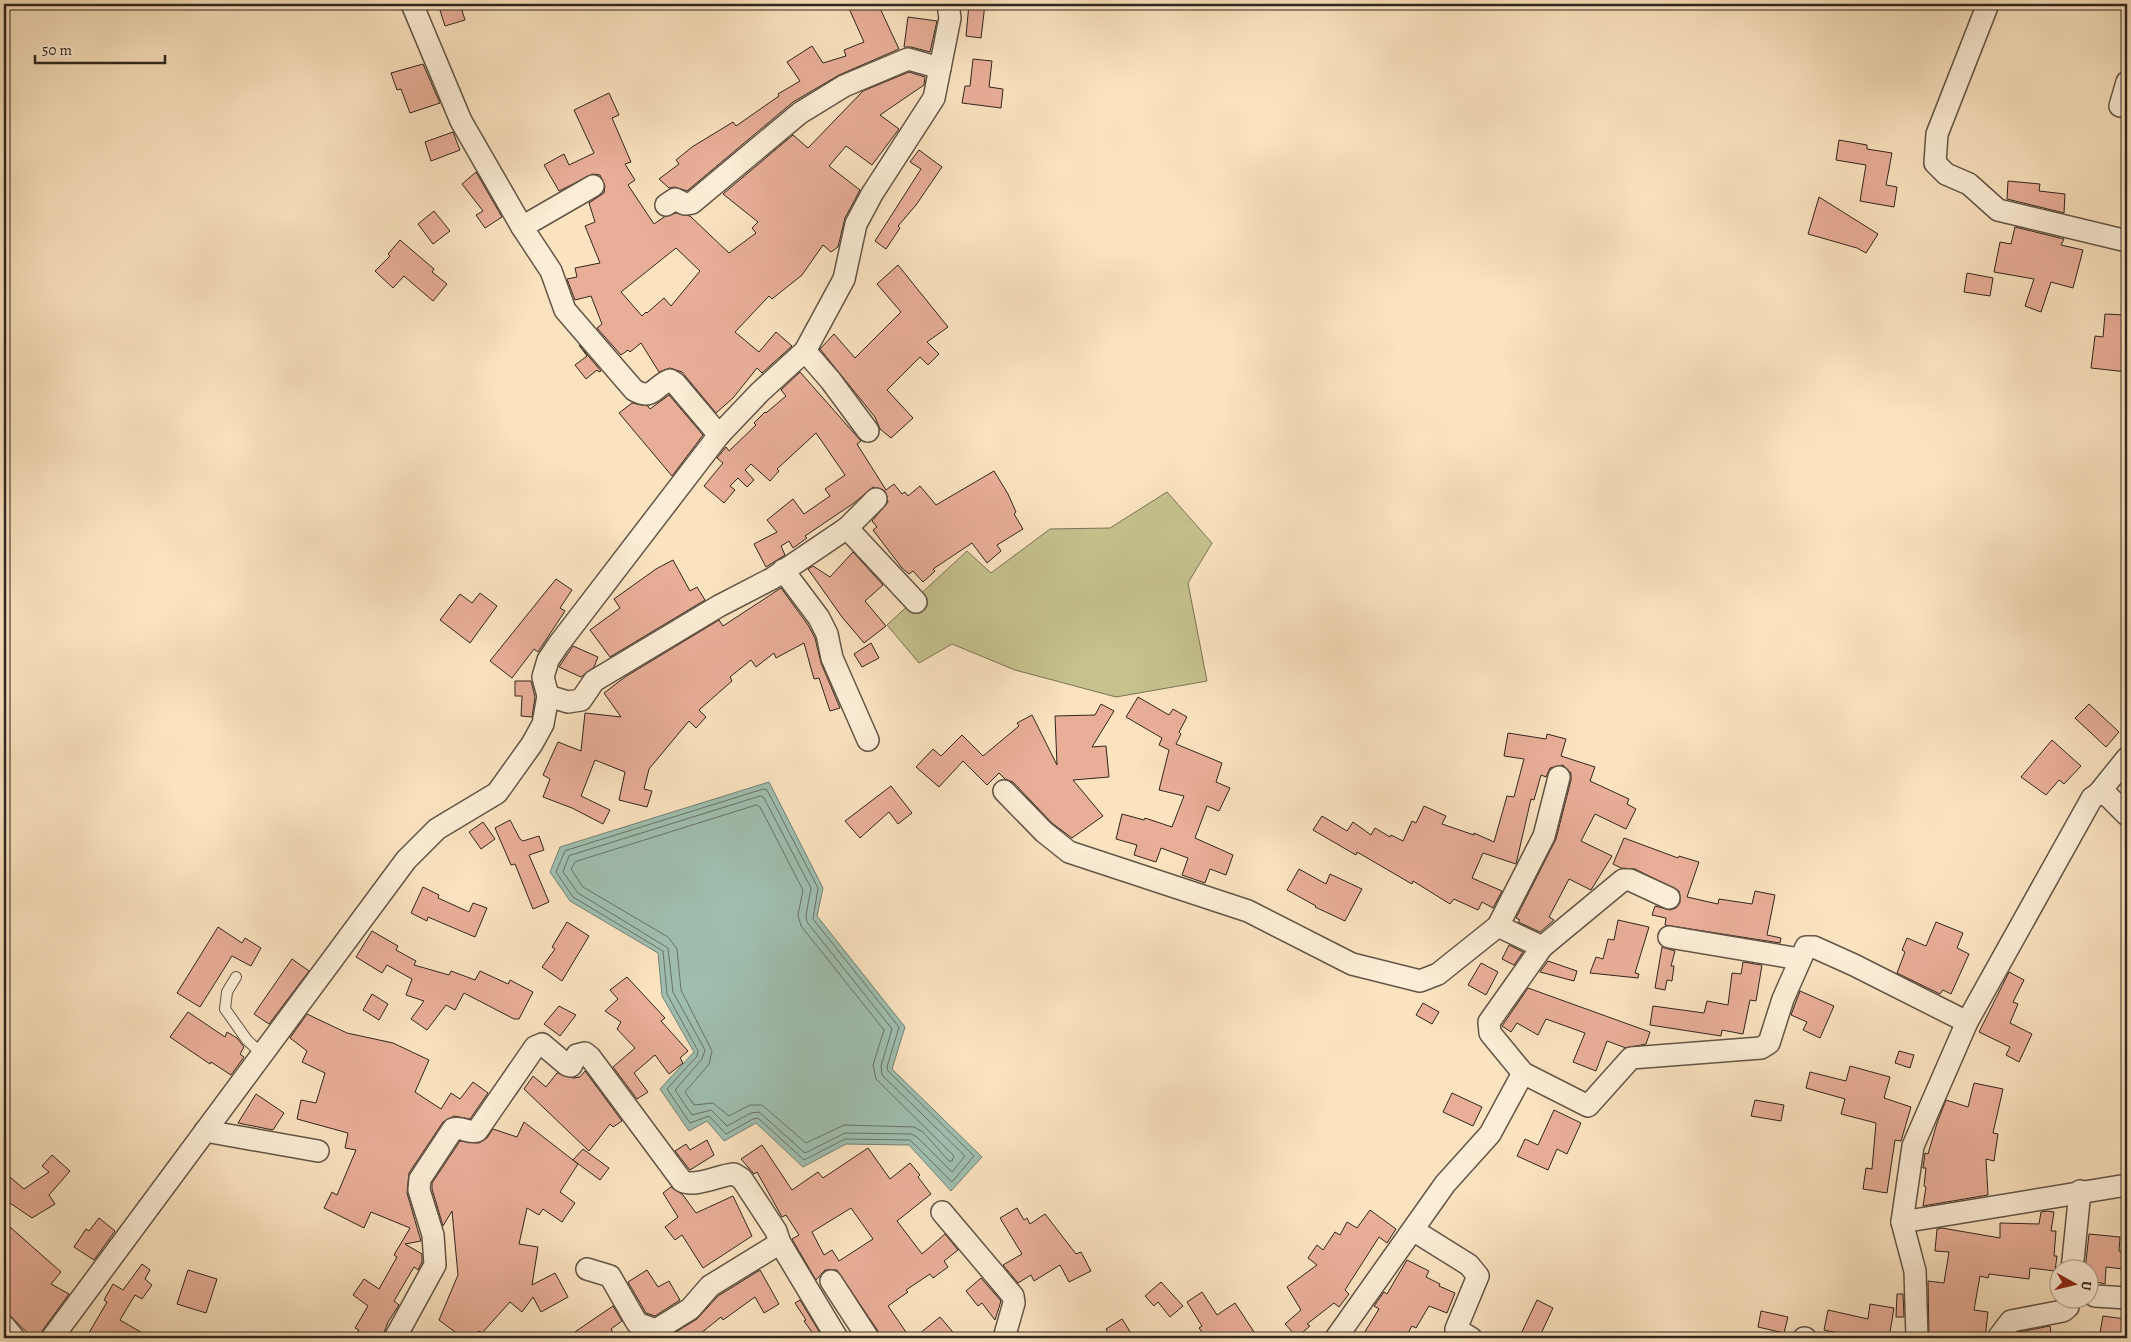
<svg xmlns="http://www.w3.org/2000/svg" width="2131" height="1342" font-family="Alegreya,serif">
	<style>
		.green { fill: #c5c28e; stroke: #7a7456 }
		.water { fill: #9fbeaf; stroke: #738175 }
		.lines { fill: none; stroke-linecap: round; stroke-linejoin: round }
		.shore { stroke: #687266; stroke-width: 1 }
		.building { fill: #e9ae98; stroke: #30261d; fill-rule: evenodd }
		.service-casing { stroke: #635546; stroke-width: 12 }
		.minor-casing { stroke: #635546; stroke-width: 24 }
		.service { stroke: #fcedd6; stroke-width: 10 }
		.minor { stroke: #fcedd6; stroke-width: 21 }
	</style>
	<rect width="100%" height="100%" fill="#fbe3c0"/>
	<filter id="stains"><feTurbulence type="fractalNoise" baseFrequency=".004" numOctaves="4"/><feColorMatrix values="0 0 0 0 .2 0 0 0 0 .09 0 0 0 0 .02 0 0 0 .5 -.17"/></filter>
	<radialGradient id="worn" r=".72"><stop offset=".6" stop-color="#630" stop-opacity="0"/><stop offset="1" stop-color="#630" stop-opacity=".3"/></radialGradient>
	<polygon class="green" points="1167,492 1212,543 1188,583 1207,681 1116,697 1015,670 952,644 919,663 887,625 967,551 991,573 1050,529 1110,528"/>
	<polygon class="water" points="769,782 823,888 817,916 905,1027 892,1069 982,1157 951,1191 909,1145 846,1144 803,1167 756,1123 724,1141 707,1121 689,1131 660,1089 694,1052 662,996 658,953 570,901 550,872 560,847"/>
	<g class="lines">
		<g class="shore">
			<polygon points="764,789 767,790 818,888 813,919 899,1027 887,1067 888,1071 974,1156 952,1182 910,1140 845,1139 804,1160 758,1118 753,1119 726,1134 709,1116 690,1123 667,1089 697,1056 698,1051 667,994 663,951 573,897 556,872 565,851"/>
			<polygon points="761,796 764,798 811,888 806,915 807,922 892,1029 881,1066 882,1075 965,1156 952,1172 917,1137 911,1134 845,1133 805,1153 759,1112 751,1113 727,1126 711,1110 692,1115 675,1090 702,1059 705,1050 673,992 668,948 578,893 563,872 569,856"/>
			<polygon points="757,805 760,807 803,890 798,915 801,926 884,1030 873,1065 876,1079 954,1156 952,1161 949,1161 923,1132 914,1127 844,1125 806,1143 762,1105 750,1105 729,1116 713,1103 694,1105 685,1092 709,1064 712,1051 681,990 677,949 668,937 583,887 571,869 575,862"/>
		</g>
	</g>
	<g class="building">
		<polygon points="438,4 460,4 465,20 445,26"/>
		<polygon points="847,4 878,4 899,49 839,75 793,102 687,191 675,187 669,188 659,179 679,164 676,160 692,147 733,122 736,126 779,96 778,94 800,81 787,62 812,46 823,63 846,56 844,50 864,42"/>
		<polygon points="969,4 985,4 981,38 966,36"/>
		<polygon points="908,17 937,21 930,52 911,47 904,47"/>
		<polygon points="973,59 992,61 989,87 1003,89 1001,108 962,103 965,86 970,86"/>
		<polygon points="423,64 440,103 410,113 401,89 397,90 391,73"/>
		<path d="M909,72L925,77L924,85L880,115L899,129L872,165L846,146L829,166L860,190L845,218L838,247L831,252L823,245L802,275L772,299L769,296L735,332L759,352L776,332L792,346L762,373L757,368L733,398L716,413L682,372L670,368L659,372L641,343L630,352L628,350L621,355L597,328L602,324L591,296L575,300L567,279L577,277L575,268L600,263L585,226L595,222L589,203L604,193L605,186L600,175L593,174L559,191L544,165L564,154L569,165L594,153L574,110L609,93L619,115L612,118L631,162L625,164L635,180L628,185L654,224L664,217L676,213L690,216L729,253L756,233L752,228L758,222L723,194L793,135L808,148L863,91ZM676,248L700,271L671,306L664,298L647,313L646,312L642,316L621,292Z"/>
		<polygon points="453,132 460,150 431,161 425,142"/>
		<polygon points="1839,140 1867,145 1867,149 1892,153 1886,185 1897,187 1894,207 1860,201 1866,165 1836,160"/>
		<polygon points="919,150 942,167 916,205 898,226 900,228 886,249 875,241 921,169 910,162"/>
		<polygon points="476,172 502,217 485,228 476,215 483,211 462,184"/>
		<polygon points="2008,181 2040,184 2039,191 2065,194 2064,213 2007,199"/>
		<polygon points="1819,197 1878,234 1866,253 1857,248 1808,234"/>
		<polygon points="434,211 450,231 433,244 418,224"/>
		<polygon points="2015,227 2064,239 2061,245 2083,250 2073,288 2051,282 2041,312 2025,306 2034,279 1994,272 2000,242 2011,244"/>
		<polygon points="400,240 434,269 432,272 447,284 433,301 404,276 393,288 375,271 390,256 388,254"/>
		<polygon points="898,265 948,327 927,342 939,354 928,365 920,357 887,390 913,418 891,438 880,429 875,417 820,349 834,334 855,358 901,312 877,284"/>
		<polygon points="1967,273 1993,278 1990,296 1964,292"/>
		<polygon points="2105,314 2125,315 2124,331 2127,331 2127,372 2091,368 2095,336 2103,337"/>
		<polygon points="579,345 601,371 599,372 597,370 586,379 575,365 587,356"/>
		<polygon points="800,372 861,441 857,444 886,490 894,484 902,494 905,492 908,496 920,486 936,505 994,471 1008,494 1016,512 1014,514 1023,529 997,545 1001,551 987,563 972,543 933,569 935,571 923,582 913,571 909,574 902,568 873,530 877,527 872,521 888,502 885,491 873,487 854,503 805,536 807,538 793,548 789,541 781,546 785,555 766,567 754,544 777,532 767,520 793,499 804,514 830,496 825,489 845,475 816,433 777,469 779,471 770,481 751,464 745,470 754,480 747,487 738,478 730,486 735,490 724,503 704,486 723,463 717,458 726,447 729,451 756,425 754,423 765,412 766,413 786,396 781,390"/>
		<polygon points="669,395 703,435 672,476 619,413 632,403 648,406 650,409"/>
		<polygon points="853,552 883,585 865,601 886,626 864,643 842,617 808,569 813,566 830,577"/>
		<polygon points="673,560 690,591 697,587 705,600 610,657 590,630 620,608 614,599 656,569"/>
		<polygon points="556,579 572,590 560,608 565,611 538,652 534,649 512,678 490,661"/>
		<polygon points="781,588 808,625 815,638 821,663 840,708 830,711 819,678 814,679 804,643 776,658 774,653 756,667 751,660 730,677 732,681 699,710 706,717 696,728 689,721 649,769 644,789 652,791 647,807 619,800 625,772 595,760 581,796 610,810 603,824 572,808 543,797 550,779 543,775 558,742 581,751 585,713 621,717 604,693 625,677 719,620 723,626"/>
		<polygon points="480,593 497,606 470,643 440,620 460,594 472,603"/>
		<polygon points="871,643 879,658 862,667 854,654"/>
		<polygon points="573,646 598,657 594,667 581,677 559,667"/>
		<polygon points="515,681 531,681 535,697 532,717 521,716 522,696 515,696"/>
		<polygon points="1138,697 1169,715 1173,709 1187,717 1179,732 1181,734 1176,744 1222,763 1216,782 1230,788 1219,811 1207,806 1195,838 1233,855 1226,875 1210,869 1205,883 1182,875 1188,858 1161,848 1156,862 1134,855 1137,845 1116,839 1122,814 1144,820 1145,818 1172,827 1184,796 1159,790 1169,750 1159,745 1162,738 1126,717"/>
		<polygon points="1101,704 1114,711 1092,747 1106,746 1109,777 1073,780 1103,816 1072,838 1052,823 1013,782 1005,779 999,773 987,785 963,761 939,787 916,767 933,749 941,756 962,735 983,756 1019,726 1017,723 1032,715 1057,765 1055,716 1095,715"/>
		<polygon points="2089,704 2119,732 2106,747 2075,718"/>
		<polygon points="1508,733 1546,739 1547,734 1566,739 1561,756 1595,767 1590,781 1629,799 1627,804 1636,809 1626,829 1595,814 1581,841 1612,856 1591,890 1569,879 1549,917 1554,920 1540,932 1518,922 1520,920 1516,918 1556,839 1571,780 1571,773 1563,765 1550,768 1546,777 1541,775 1534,800 1531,799 1516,864 1483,853 1472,878 1502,891 1493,908 1482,902 1478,910 1454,899 1450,904 1413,881 1412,884 1357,852 1356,855 1313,830 1322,816 1347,831 1353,822 1371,835 1375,828 1390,837 1391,835 1403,841 1412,821 1416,823 1424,806 1446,816 1442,824 1474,835 1474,833 1494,842 1507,796 1514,797 1524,759 1504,756"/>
		<polygon points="2052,740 2081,766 2064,784 2059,780 2046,795 2021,777"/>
		<polygon points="891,786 912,813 898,824 889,812 860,838 845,821"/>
		<polygon points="510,820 520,839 523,841 539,836 544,850 529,855 549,902 533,909 515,864 511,865 495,828"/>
		<polygon points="483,822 495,839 481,849 469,832"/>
		<polygon points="1624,838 1678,858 1679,856 1699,862 1687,897 1718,904 1719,899 1752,904 1755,891 1775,895 1767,935 1781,938 1780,943 1665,925 1666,918 1652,915 1655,906 1670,910 1676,908 1680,903 1679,891 1635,869 1621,868 1613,864"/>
		<polygon points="1299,869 1326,884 1330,874 1362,889 1345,921 1315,907 1316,906 1287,890"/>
		<polygon points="423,887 439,895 438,898 469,912 473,903 487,908 475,937 428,917 427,921 411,913"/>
		<polygon points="1618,920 1649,927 1635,973 1639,974 1638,978 1590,973 1596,957 1603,959 1608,939 1614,940"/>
		<polygon points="567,922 589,936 562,981 542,967 555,949 552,947"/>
		<polygon points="1936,922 1963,933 1957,948 1969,954 1951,994 1943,990 1940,994 1897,973 1905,952 1902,950 1907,938 1926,946"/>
		<polygon points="218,927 242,943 245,938 261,948 251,966 232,956 200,1007 177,993"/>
		<polygon points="372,931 398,946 396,950 416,961 414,965 449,975 451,971 475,980 480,971 508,984 510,980 533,992 519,1019 514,1019 464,993 455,1010 446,1005 427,1030 411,1019 424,1001 406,995 412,979 387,965 382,973 356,957"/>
		<polygon points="1509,945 1523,952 1514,965 1502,959"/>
		<polygon points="1662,947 1675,951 1671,966 1674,966 1672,981 1667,980 1665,990 1655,988"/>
		<polygon points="292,959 309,971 269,1024 254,1014"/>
		<polygon points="1548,961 1577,971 1574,981 1540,972"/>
		<polygon points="1743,962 1762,965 1756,1001 1750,1000 1743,1034 1722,1030 1721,1036 1650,1025 1653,1006 1704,1013 1707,1001 1728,1005 1732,973 1741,974"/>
		<polygon points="1481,963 1498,972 1486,995 1468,985"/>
		<polygon points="2009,972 2024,980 2013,1002 2018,1004 2010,1023 2032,1034 2019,1062 2006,1055 2010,1047 1979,1032"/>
		<polygon points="627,977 665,1018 661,1021 688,1051 680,1058 683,1063 669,1074 655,1055 634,1073 648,1092 637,1099 613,1067 635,1048 617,1029 621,1022 605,1011 618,999 610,990"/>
		<polygon points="1528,988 1650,1032 1646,1044 1626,1048 1607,1041 1596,1071 1573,1062 1585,1033 1546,1019 1538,1035 1517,1023 1511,1032 1502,1026"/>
		<polygon points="1800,991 1834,1006 1820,1038 1803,1030 1807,1022 1791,1015"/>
		<polygon points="372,994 388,1004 379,1020 363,1010"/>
		<polygon points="1423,1003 1439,1012 1432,1024 1416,1015"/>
		<polygon points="559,1006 576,1015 560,1036 544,1024"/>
		<polygon points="188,1012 225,1037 227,1032 237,1038 244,1047 240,1054 244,1057 231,1075 211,1062 210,1064 170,1037"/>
		<polygon points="307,1014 347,1033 393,1043 429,1060 415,1092 441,1109 451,1093 460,1099 473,1082 488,1093 470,1119 454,1116 443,1122 409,1173 407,1193 421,1241 405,1244 422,1254 422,1262 418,1270 414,1267 394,1301 399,1305 388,1322 382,1338 353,1338 359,1330 355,1328 368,1306 353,1295 364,1279 379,1289 397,1257 394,1255 410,1228 371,1212 364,1228 324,1208 332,1192 337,1195 356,1150 345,1148 348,1133 297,1119 301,1100 316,1103 325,1073 302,1062 307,1051 290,1038"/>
		<polygon points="1899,1051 1914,1055 1910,1068 1895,1063"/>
		<polygon points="1850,1066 1890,1077 1884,1098 1911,1107 1901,1141 1895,1140 1887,1193 1863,1189 1866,1168 1872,1169 1876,1123 1841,1114 1845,1099 1806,1088 1810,1072 1846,1081"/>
		<polygon points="585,1071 622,1121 613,1127 610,1124 589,1151 524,1089 533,1076 546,1087 557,1073 573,1078 580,1077"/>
		<polygon points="1974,1083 2003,1089 1993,1133 1998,1134 1994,1161 1986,1159 1988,1195 1923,1206 1926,1187 1924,1186 1926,1168 1923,1168 1925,1153 1928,1154 1937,1123 1946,1100 1968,1107"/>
		<polygon points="1452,1093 1482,1107 1473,1126 1443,1112"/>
		<polygon points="256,1094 284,1113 273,1130 238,1123"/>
		<polygon points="1755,1100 1784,1105 1781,1121 1751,1116"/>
		<polygon points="1554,1110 1581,1123 1567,1154 1557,1149 1548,1170 1517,1156 1525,1139 1538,1145"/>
		<polygon points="524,1122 578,1164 560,1192 575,1203 562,1222 543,1209 539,1215 527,1208 519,1244 538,1247 532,1285 555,1273 568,1297 541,1312 533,1297 522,1312 510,1302 482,1333 479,1331 473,1338 463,1338 439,1320 458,1275 452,1211 443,1226 432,1189 432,1183 460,1141 479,1143 487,1138 493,1129 517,1137"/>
		<polygon points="707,1140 714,1155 690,1170 675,1151 686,1144 690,1150"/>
		<path d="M762,1145L792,1190L818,1172L823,1178L868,1148L890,1179L910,1163L920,1175L918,1177L931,1194L897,1221L922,1254L945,1234L958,1250L944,1261L948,1267L933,1278L930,1274L906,1290L908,1292L888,1306L906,1332L897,1338H880L878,1331L837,1270H825L816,1280L792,1239L799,1235L786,1215L782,1217L757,1172L754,1174L741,1159ZM851,1208L873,1239L839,1261L832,1250L824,1255L812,1232Z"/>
		<polygon points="583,1149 609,1168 600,1180 573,1160"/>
		<polygon points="52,1155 70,1171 49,1195 55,1204 32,1218 4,1199 4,1172 24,1189 49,1172 42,1166"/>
		<polygon points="671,1187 683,1195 696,1213 733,1196 752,1236 703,1268 682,1235 675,1240 665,1227 678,1217 663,1193"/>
		<polygon points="1017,1208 1024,1220 1027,1218 1030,1224 1045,1214 1076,1254 1081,1252 1091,1271 1069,1282 1060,1265 1034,1281 1031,1275 1018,1283 1003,1265 1022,1254 1000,1218"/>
		<polygon points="1370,1210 1396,1229 1387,1243 1379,1237 1345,1290 1349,1294 1339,1307 1334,1303 1307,1324 1310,1326 1297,1337 1285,1324 1301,1310 1287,1287 1317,1265 1308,1258 1317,1245 1323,1250 1335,1232 1340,1235 1347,1222 1357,1228"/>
		<polygon points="2047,1211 2054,1212 2051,1231 2056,1231 2054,1256 2057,1256 2055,1271 2030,1268 2029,1279 1989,1274 1988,1278 1980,1276 1974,1310 1988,1312 1985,1338 1929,1338 1928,1281 1944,1283 1949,1252 1935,1251 1937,1229 1942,1228 2000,1238 2000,1223 2039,1224 2041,1212"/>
		<polygon points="99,1218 115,1231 94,1260 74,1247 86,1229 89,1231"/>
		<polygon points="10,1227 61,1272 51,1284 69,1294 42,1331 40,1338 33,1338 4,1310 4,1233"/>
		<polygon points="2089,1234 2120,1237 2119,1251 2124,1252 2123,1269 2106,1267 2105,1284 2088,1280 2088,1270 2085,1270"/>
		<polygon points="1407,1260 1429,1271 1426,1277 1440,1284 1439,1286 1455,1293 1447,1313 1429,1306 1416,1328 1412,1326 1405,1338 1361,1338 1379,1309 1374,1306 1384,1292 1387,1294"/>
		<polygon points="142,1264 150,1270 145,1279 152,1285 142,1299 135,1295 120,1320 151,1338 86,1338 107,1302 104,1300 113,1284 123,1290"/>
		<polygon points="188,1270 217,1279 206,1313 177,1304"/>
		<polygon points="647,1270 658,1287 669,1281 680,1300 655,1316 646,1313 628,1282"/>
		<polygon points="760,1270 779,1304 764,1313 755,1297 723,1320 721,1317 695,1338 666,1338 697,1319 718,1296"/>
		<polygon points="981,1278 1001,1301 995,1320 982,1303 978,1306 966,1291"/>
		<polygon points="1161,1282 1183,1306 1170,1317 1158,1302 1154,1306 1145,1296"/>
		<polygon points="1202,1292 1217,1315 1235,1303 1258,1338 1206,1338 1199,1328 1202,1326 1187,1302"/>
		<polygon points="1897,1294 1903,1294 1904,1317 1896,1317"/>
		<polygon points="800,1300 823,1338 816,1338 804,1321 806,1320 795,1303"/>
		<polygon points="1537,1300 1553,1308 1539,1338 1519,1338"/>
		<polygon points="1870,1304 1894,1308 1889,1338 1862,1338 1824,1330 1828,1310 1868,1319"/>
		<polygon points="613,1306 622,1321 611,1329 616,1338 566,1338"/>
		<polygon points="1761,1311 1788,1317 1784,1333 1758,1327"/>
		<polygon points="2103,1316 2125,1319 2121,1338 2099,1338"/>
		<polygon points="940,1317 958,1338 914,1338"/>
		<polygon points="1122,1319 1134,1338 1111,1338 1106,1329"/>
		<polygon points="2050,1326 2052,1338 2020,1338 2019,1332"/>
	</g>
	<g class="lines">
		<g class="service-casing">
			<polyline id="service" points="236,977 227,992 225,1009 247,1040 262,1054"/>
		</g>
		<g class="minor-casing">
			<g id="minor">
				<path d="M412,4L461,121L522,227L551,271L565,310L634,390C653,401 654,386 670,380L675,383L719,435"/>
				<polyline points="1988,4 1937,134 1935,163 1946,174 1969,184 1998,210 2127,241"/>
				<polyline points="2120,106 2127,82"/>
				<polyline points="666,205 675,199 685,204 692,203 800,113 844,86 908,59 940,68"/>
				<polyline points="522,227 593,186"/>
				<polyline points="805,351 831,381 868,431"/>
				<polyline points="847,528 916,602"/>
				<polyline points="783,570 819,618 827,634 832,658 868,740"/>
				<polyline points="548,696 568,702 581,700 594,681 719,606 773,578 847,528 876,499"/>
				<polyline points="1004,791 1044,832 1069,852 1248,911 1352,964 1420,981 1438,974 1498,926 1542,947 1489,1022 1490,1033 1523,1073"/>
				<polyline points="2098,794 2127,758"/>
				<polyline points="1498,926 1544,836 1559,777"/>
				<polyline points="1669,937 1800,959"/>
				<polyline points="1542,947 1623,880 1630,880 1669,898"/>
				<polyline points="205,1131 318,1151"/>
				<polyline points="942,1212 1013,1296 1014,1303 1004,1338"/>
				<polyline points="1902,1222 2127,1185"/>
				<polyline points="1413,1230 1469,1265 1478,1276 1456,1329 1471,1338"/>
				<polyline points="587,1269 610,1276 637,1323 656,1330 690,1309 710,1286 780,1243"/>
				<polyline points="2072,1270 2080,1191"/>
				<polyline points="831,1281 868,1338"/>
				<polyline points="2088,1292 2095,1296 2127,1298"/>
				<polyline points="4,1326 14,1338"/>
				<polyline points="52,1338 406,860 437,829 497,793 532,744 543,724 548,696 543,677 548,660 558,645 719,435 760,392 805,351 844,279 856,224 872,194 934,98 950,18 948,4"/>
				<path d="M395,1338L435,1265L433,1235L419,1190L420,1179L453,1129C462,1126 468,1134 477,1131L535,1047L542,1044L567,1065L571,1066L577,1055L585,1053L590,1057L682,1181C695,1188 719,1175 734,1174L742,1179L776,1231L780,1243L837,1338"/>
				<polyline points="1336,1338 1445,1184 1490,1134 1523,1073 1588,1106 1631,1058 1761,1048 1769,1043 1783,999 1806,947 1814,947 1854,965 1967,1022 2092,798 2098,794 2107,795 2127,815"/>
				<polyline points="1804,1338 1805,1338"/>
				<polyline points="1917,1338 1915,1271 1902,1222 1913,1146 1967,1022"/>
				<polyline points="1998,1338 2011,1321 2063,1311 2068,1307 2069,1300"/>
			</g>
		</g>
		<use href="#service" class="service"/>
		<use href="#minor" class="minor"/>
	</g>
	<rect width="2131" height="1342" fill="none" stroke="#fbe3c0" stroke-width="20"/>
	<rect x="5" y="5" width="2121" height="1332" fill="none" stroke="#30261d" stroke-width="2.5"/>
	<rect x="10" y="10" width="2111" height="1322" fill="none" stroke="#30261d"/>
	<g transform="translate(2074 1284) rotate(98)"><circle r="24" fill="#fcedd6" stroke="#aa9d8c"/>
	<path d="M0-4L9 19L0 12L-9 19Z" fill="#8f2418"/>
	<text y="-8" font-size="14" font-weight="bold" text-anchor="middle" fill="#30261d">U</text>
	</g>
	<path d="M35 55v8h130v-8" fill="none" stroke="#30261d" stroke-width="2.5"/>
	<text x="42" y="55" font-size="15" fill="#30261d" stroke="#fcedd6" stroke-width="4" paint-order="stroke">50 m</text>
	<rect width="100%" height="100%" filter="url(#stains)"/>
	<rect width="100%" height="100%" fill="url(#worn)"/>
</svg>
